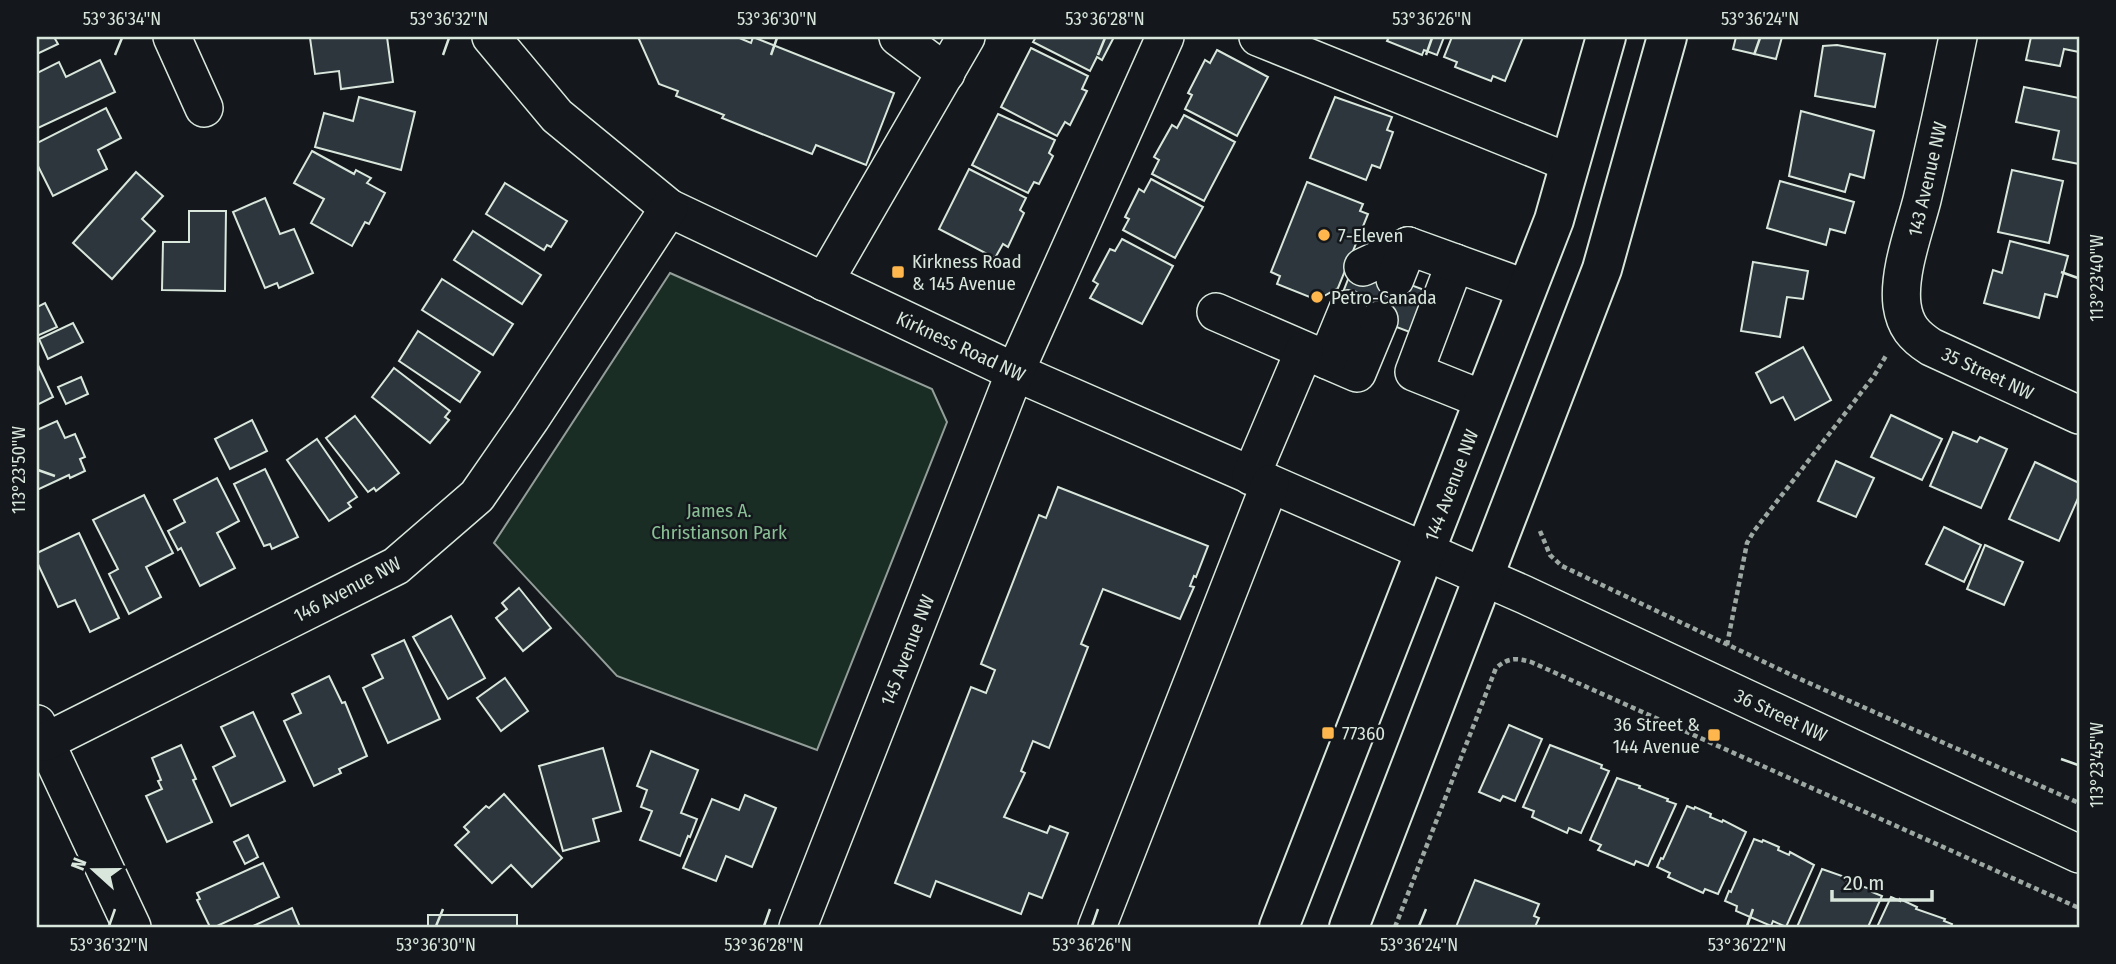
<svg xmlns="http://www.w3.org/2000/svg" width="2116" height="964" font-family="'Fira Sans Condensed',sans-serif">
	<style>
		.green { fill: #1a2d24; stroke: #939e99; stroke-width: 2 }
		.building { fill: #2c363c; stroke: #d8e6dc; stroke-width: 2 }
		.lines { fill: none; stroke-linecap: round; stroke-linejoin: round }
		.minor-casing { stroke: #d8e6dc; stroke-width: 40 }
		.major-casing { stroke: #d8e6dc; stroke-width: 42 }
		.path { stroke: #9da8a2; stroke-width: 4.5; stroke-dasharray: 5 3.5; stroke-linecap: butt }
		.minor { stroke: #14181c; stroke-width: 37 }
		.major { stroke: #14181c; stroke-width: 38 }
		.ticks { fill: none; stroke: #d8e6dc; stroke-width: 2.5 }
		.poi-dot { fill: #ffb74d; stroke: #14181c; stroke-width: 2.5 }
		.labels { text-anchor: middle; stroke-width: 5; stroke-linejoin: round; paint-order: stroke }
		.street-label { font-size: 19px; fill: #d8e6dc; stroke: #14181c }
		.poi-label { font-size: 19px; fill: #d8e6dc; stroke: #14181c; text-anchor: start }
		.park-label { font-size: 19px; fill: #8ac095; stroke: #14181c }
		.neatline { fill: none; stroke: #d8e6dc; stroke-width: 2.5 }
		.ticks-label { font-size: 18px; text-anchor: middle; fill: #d8e6dc }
	</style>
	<rect width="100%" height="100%" fill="#14181c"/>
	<polygon class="green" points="670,273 932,389 947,422 817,750 617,676 494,543"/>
	<g class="building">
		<polygon points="37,37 54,37 58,44 37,54"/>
		<polygon points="324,37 387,37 393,82 341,89 339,71 315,74 310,38"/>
		<polygon points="638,37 737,37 751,43 753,37 894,93 866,165 816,145 812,154 722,118 724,115 676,96 678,91 659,84"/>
		<polygon points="1036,37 1114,37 1102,60 1097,57 1090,71 1033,42"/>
		<polygon points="1389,37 1444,37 1437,55 1424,50 1422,55 1387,41"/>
		<polygon points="1452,37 1523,37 1505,81 1493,76 1491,81 1455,67 1457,62 1444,57"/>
		<polygon points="1736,37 1782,37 1776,59 1733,49"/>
		<polygon points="2031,37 2079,37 2079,52 2064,49 2060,66 2026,60"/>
		<polygon points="1837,45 1885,54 1875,107 1815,96 1823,46"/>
		<polygon points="1031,48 1088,76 1082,89 1087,91 1070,125 1065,122 1057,136 1001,107"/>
		<polygon points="1217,50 1268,77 1237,136 1185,109 1192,95 1188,93 1205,60 1210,63"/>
		<polygon points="100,60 115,92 38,128 37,73 59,62 66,77"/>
		<polygon points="2024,87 2079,98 2079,164 2053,159 2059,131 2016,122"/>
		<polygon points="359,97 415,112 401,170 315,147 324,113 353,121"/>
		<polygon points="1335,97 1392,117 1387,130 1393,132 1380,168 1372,165 1366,180 1310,158"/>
		<polygon points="106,108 121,138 98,150 107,169 53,196 37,164 37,143"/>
		<polygon points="1801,111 1874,131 1864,178 1850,174 1845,192 1789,176"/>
		<polygon points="998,114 1055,140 1049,153 1053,156 1039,184 1034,182 1028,193 972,165"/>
		<polygon points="1184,115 1235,142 1204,201 1152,174 1159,160 1154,157 1172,125 1177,128"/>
		<polygon points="312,151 354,174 356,170 371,178 367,183 385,193 369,224 365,222 352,246 311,223 324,199 294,183"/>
		<polygon points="969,169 1026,198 1020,210 1024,213 1008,247 1003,244 995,258 939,229"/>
		<polygon points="2012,170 2063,181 2049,243 1998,232"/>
		<polygon points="136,172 163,196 142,219 155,231 112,279 73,243"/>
		<polygon points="1151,179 1203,207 1175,258 1123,230 1129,219 1125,217 1139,189 1144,192"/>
		<polygon points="1780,181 1854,202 1845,233 1830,229 1826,245 1767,228"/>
		<polygon points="1307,182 1363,204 1360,211 1368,214 1338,288 1317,300 1277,284 1280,276 1271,272"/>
		<polygon points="505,183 567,221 551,247 547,245 544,250 486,214"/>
		<polygon points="265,198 280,234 294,229 313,273 279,288 277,283 265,288 233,212"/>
		<polygon points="189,211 226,211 225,291 162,290 163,242 189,242"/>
		<polygon points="473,231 541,275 522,304 454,260"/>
		<polygon points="1122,239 1173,266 1142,324 1090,298 1098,284 1093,281 1110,249 1115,251"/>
		<polygon points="2010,241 2068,256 2057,297 2045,294 2039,318 1984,303 1993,270 2002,273"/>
		<polygon points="1753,262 1808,271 1803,299 1787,297 1780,337 1741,331"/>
		<polygon points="1354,264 1430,292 1415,334 1338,305"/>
		<polygon points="442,279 513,324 493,355 422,310"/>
		<polygon points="45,303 57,327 37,336 37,307"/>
		<polygon points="73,323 83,342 48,359 39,339"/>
		<polygon points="418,331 480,372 460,402 399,361"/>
		<polygon points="1803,347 1831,400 1795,420 1783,397 1771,403 1756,373"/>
		<polygon points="37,363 53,397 37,405"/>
		<polygon points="394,368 450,411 445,417 449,420 430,443 372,397"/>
		<polygon points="81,377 88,394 66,404 58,387"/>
		<polygon points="1891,415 1942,439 1922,480 1871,457"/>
		<polygon points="355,416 399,473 376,491 374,488 368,492 326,438"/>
		<polygon points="252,420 267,451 230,469 215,439"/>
		<polygon points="57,421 65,438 75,434 85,457 80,459 85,471 70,478 69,475 37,490 37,430"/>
		<polygon points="1953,432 1977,442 1980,437 2007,449 1981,508 1930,486"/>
		<polygon points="317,439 357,497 348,503 351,507 329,521 287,460"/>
		<polygon points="1836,461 1874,478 1856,517 1818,501"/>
		<polygon points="2035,462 2079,483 2079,496 2059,541 2009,519"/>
		<polygon points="265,469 298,537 272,549 270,544 264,546 234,484"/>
		<polygon points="217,478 239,521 217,533 235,568 200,586 181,548 178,550 168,531 185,522 174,500"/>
		<polygon points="1058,487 1208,546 1196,577 1194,576 1190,586 1194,587 1180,619 1103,589 1081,644 1088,647 1049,748 1033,741 1021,771 1025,773 1004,817 1047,833 1050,826 1068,833 1042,898 1029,893 1021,914 936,881 930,897 895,883 971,687 986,693 995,670 981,664 1039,515 1046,518"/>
		<polygon points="144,495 173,553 146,567 161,597 129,614 109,574 118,569 93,520"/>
		<polygon points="1944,527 1981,545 1964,582 1926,564"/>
		<polygon points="79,533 119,618 90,632 75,600 58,607 37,562 37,553"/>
		<polygon points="1985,545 2023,562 2004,605 1967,589"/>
		<polygon points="519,588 551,628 523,651 496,618 507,609 502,603"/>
		<polygon points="451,616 485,678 448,699 413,637"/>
		<polygon points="404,640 440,719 388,743 363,688 383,678 372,655"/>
		<polygon points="329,676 342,703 345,702 367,756 339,769 341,773 314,786 284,721 301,713 292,694"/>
		<polygon points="505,678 528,711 501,731 477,698"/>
		<polygon points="253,712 285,781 231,806 213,767 235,756 221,727"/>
		<polygon points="1509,725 1542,739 1515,801 1503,796 1500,801 1479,792"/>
		<polygon points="181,745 196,779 193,780 212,822 167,842 146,796 162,789 158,781 161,780 152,758"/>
		<polygon points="1550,745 1602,765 1601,768 1609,771 1581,833 1569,828 1567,833 1532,817 1534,811 1523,807"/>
		<polygon points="603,748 621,811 593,819 599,841 563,851 539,766"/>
		<polygon points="651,751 698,770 681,813 697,819 690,837 688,836 680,856 640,840 652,811 641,807 647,790 637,786"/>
		<polygon points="1617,778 1640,786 1639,788 1668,799 1667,801 1676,804 1648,866 1636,861 1634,865 1598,850 1601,845 1590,840"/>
		<polygon points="504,794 562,858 532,887 511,865 492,883 455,845 469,832 464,827 486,806 489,808"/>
		<polygon points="745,795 776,808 752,867 726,856 716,881 683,868 712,799 739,810"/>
		<polygon points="1687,806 1694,809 1695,807 1711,814 1710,817 1722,822 1723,820 1746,832 1718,894 1705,889 1703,893 1668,877 1670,873 1657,867 1661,858 1663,859"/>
		<polygon points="248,835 258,857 245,864 234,842"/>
		<polygon points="1754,839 1762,842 1763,840 1779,847 1778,850 1789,855 1790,852 1814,865 1786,927 1773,921 1771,926 1736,911 1737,906 1725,901 1729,891 1731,892"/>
		<polygon points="263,863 279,897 215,927 210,927 197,900 200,899 197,893"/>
		<polygon points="1822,869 1845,877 1844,880 1873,890 1872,892 1882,896 1868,927 1797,927"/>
		<polygon points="1475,880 1539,904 1534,916 1539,918 1535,927 1456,927"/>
		<polygon points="1891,897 1900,901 1900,899 1917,907 1916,909 1945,919 1944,921 1952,924 1951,927 1877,927"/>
		<polygon points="292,908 300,927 251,927"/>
		<rect x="428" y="915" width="89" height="12"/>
	</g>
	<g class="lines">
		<g class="minor-casing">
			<g id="minor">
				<polyline points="172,37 204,108"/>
				<polyline points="491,37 557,116 669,208 1015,372 1525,595 2079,854"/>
				<polyline points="898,37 946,73"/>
				<polyline points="1258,37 1570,163"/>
				<path d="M1958,37C1947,91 1935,146 1922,200C1914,231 1898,273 1902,305C1905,326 1914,336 1931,347L2079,415"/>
				<polyline points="1455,263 1414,372 1484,400"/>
				<polyline points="1363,267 1408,246"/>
				<polyline points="1395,279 1408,246 1527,289"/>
				<polyline points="824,282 966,37"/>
				<polyline points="1216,312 1357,373 1379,320"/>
				<polyline points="1327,360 1348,309"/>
				<polyline points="1251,476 1304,351"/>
				<polyline points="37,724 132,927"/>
				<polyline points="45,742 396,566 477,496 531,418 669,208"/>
				<polyline points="798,927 1015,372 1165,37"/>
				<polyline points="1097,927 1270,484"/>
			</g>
		</g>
		<g class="major-casing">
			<g id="major">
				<polyline points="1279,927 1554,220 1606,37"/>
				<polyline points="1349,927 1602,269 1667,37"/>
			</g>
		</g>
		<g class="path">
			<polyline points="1540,531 1550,555 1562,566 1800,679 2079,803"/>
			<polyline points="1727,645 1747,543 1754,531 1874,376 1887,354"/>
			<path d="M1395,927L1496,668C1509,657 1516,658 1531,662L2079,908"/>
		</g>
		<use href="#minor" class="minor"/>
		<use href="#major" class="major"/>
	</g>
	<path class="ticks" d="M115,55L122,38M443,55L449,38M771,55L777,38M1098,55L1105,38M1426,55L1432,38M1754,55L1760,38M2061,272L2078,278M38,470L55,476M2061,759L2078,765M109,926L115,909M436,926L443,909M764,926L770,909M1092,926L1098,909M1419,926L1426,909M1747,926L1753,909"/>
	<g class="poi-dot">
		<circle cx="1324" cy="235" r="7"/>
		<rect x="891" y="265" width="14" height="14" rx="3.5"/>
		<circle cx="1317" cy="297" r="7"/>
		<rect x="1321" y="726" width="14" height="14" rx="3.5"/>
		<rect x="1707" y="728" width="14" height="14" rx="3.5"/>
	</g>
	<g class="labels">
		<g class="street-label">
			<text transform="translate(1927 179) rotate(-77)" y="7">143 Avenue NW</text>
			<text transform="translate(961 346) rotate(25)" y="7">Kirkness Road NW</text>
			<text transform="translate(1988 373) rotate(25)" y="7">35 Street NW</text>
			<text transform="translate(1451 485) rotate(-69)" y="7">144 Avenue NW</text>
			<text transform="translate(347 589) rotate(-28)" y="7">146 Avenue NW</text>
			<text transform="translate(907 650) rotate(-69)" y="7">145 Avenue NW</text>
			<text transform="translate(1781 715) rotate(25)" y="7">36 Street NW</text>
		</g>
		<g class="poi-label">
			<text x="1338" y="242">7-Eleven</text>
			<text x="912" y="268">Kirkness Road<tspan x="912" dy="22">&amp; 145 Avenue</tspan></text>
			<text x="1331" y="304">Petro-Canada</text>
			<text x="1700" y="731" text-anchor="end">36 Street &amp;<tspan x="1700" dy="22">144 Avenue</tspan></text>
			<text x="1342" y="740">77360</text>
		</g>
		<g class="park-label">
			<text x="719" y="517">James A.<tspan x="719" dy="22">Christianson Park</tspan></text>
		</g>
	</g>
	<rect width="2116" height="964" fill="none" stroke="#14181c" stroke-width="77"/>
	<g transform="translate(94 870) rotate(291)" stroke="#14181c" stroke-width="5" paint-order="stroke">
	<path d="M0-5L12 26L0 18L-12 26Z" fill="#d8e6dc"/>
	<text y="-10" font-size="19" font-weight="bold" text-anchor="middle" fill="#d8e6dc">N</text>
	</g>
	<path d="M1832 890v10h100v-10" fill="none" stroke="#d8e6dc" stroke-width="3.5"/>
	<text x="1843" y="890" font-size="21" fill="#d8e6dc" stroke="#14181c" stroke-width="5" paint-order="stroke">20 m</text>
	<rect x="38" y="38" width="2040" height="888" class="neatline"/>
	<g class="ticks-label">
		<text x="122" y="25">53°36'34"N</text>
		<text x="449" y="25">53°36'32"N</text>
		<text x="777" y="25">53°36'30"N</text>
		<text x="1105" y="25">53°36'28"N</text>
		<text x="1432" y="25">53°36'26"N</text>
		<text x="1760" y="25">53°36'24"N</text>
		<text transform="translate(2097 278) rotate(-90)" y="6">113°23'40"W</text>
		<text transform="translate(19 470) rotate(-90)" y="6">113°23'50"W</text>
		<text transform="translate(2097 765) rotate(-90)" y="6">113°23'45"W</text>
		<text x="109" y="951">53°36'32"N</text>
		<text x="436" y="951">53°36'30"N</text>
		<text x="764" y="951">53°36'28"N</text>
		<text x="1092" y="951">53°36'26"N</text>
		<text x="1419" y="951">53°36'24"N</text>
		<text x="1747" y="951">53°36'22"N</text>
	</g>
</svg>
